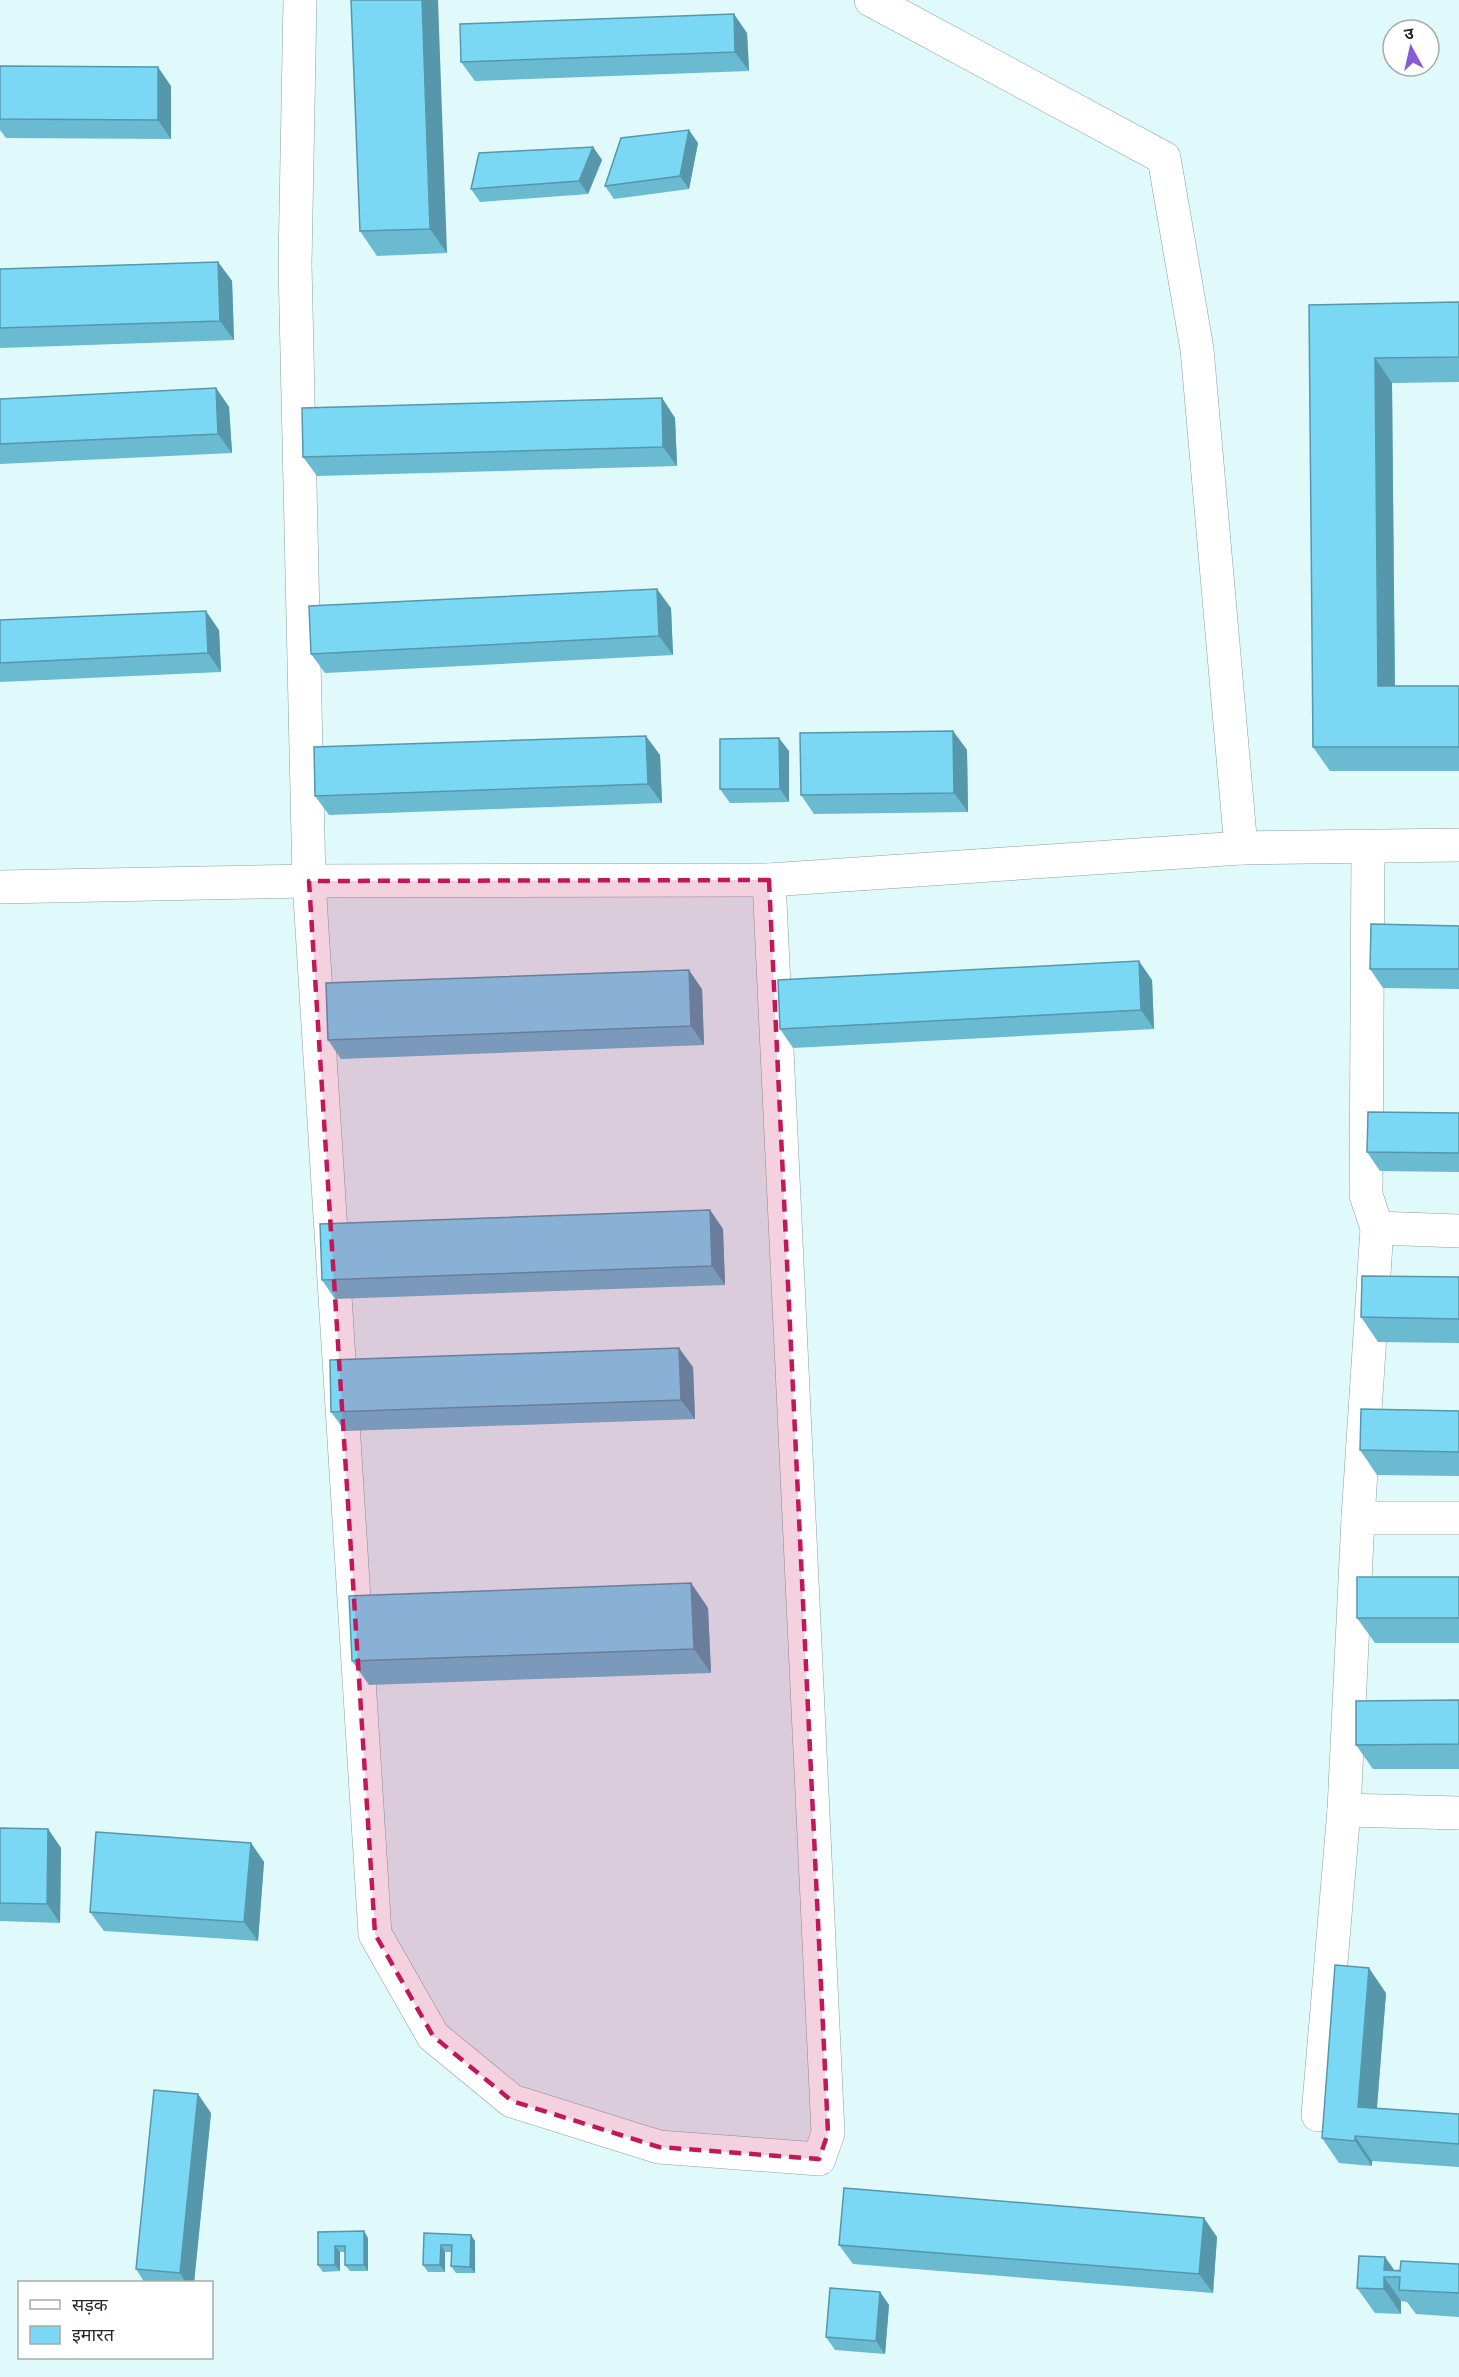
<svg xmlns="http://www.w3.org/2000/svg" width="1459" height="2377" font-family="'Times New Roman','Noto Sans Devanagari',serif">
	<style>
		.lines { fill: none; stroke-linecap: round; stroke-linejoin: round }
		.minor-casing { stroke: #8aa1a2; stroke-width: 34 }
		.minor { stroke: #fff; stroke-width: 33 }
		.wall { fill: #6abad2 }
		.shaded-wall { fill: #5697ab }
		.building { fill: #7bd8f4; stroke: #5697ab; stroke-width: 1.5 }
		.marked { fill: #c2185b; fill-opacity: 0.2; stroke: #c2185b; stroke-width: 4.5; stroke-dasharray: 12 8; stroke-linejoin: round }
	</style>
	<rect width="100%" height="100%" fill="#e0f9fa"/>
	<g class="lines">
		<defs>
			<g id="minor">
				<path d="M 300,0 L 295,264 L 309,881 L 375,1934 L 433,2036 L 512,2101 L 659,2147 L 819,2159 L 828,2133 L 769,880"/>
				<path d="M 871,0 L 1164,158 L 1197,349 L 1241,848"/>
				<path d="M 0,887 L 309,881 L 769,880 L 1241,848 L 1459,845"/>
				<path d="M 1377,1228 L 1459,1231"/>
				<path d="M 1358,1518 L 1459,1518"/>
				<path d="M 1344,1810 L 1459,1813"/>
				<path d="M 1318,2115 L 1344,1810 L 1358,1518 L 1377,1228 L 1366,1195 L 1368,847"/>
			</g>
		</defs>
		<use href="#minor" class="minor-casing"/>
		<use href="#minor" class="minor"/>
	</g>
	<g class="wall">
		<path d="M 351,0 L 447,253 L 377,256 L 360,231 Z"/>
		<path d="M 747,33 L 749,71 L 475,81 L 461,62 Z"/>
		<path d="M 0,66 L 171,86 L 171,139 L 6,138 L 0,130 Z"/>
		<path d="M 698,143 L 689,189 L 614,199 L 605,186 Z"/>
		<path d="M 593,147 L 602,160 L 588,194 L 480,202 L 471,189 Z"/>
		<path d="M 218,262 L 232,281 L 234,340 L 0,348 L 0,269 Z"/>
		<path d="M 1459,302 L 1459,382 L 1392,383 L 1395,686 L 1459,686 L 1459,771 L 1330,771 L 1313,747 L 1309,305 Z"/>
		<path d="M 216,388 L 229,407 L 232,453 L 0,464 L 0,399 Z"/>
		<path d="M 662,398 L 675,418 L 677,466 L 317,476 L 303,457 Z"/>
		<path d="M 671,608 L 673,655 L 325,673 L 311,654 Z"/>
		<path d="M 0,620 L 219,630 L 221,672 L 0,682 Z"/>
		<path d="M 953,731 L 967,750 L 968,812 L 814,814 L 801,795 Z"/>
		<path d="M 789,751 L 789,802 L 730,803 L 720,789 Z"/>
		<path d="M 660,755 L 662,803 L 329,815 L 315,796 Z"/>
		<path d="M 1459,926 L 1459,989 L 1383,988 L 1370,969 Z"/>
		<path d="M 1152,980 L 1154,1029 L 793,1048 L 780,1029 Z"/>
		<path d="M 702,989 L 704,1045 L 341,1059 L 328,1040 Z"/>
		<path d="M 1459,1113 L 1459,1172 L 1380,1171 L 1367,1152 Z"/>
		<path d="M 710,1210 L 723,1229 L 725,1285 L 335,1299 L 322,1280 Z"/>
		<path d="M 1459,1277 L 1459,1343 L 1378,1342 L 1361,1317 Z"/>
		<path d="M 693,1367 L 695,1419 L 345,1431 L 331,1412 Z"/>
		<path d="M 1459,1411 L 1459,1476 L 1377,1475 L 1360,1450 Z"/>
		<path d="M 1459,1577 L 1459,1643 L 1375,1643 L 1357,1618 Z"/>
		<path d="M 691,1583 L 708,1608 L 711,1673 L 369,1685 L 352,1661 Z"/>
		<path d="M 1459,1700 L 1459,1769 L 1373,1769 L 1356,1745 Z"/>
		<path d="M 0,1828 L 48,1829 L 61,1848 L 60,1923 L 0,1921 Z"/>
		<path d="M 251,1843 L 264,1862 L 258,1941 L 104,1931 L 90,1912 Z"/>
		<path d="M 1386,1993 L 1377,2108 L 1459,2114 L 1459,2167 L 1372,2161 L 1372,2166 L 1339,2163 L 1322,2138 Z"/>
		<path d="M 211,2113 L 194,2283 L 145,2283 L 136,2269 Z"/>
		<path d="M 318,2232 L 368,2238 L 368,2271 L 350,2271 L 345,2265 L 345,2252 L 340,2252 L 340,2271 L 323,2272 L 318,2265 Z"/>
		<path d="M 424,2233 L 475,2241 L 475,2273 L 456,2273 L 451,2266 L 452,2252 L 445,2252 L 445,2272 L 428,2272 L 423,2265 Z"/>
		<path d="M 1217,2237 L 1213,2293 L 853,2264 L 839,2245 Z"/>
		<path d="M 1385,2257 L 1394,2270 L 1459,2264 L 1459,2317 L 1416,2314 L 1407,2302 L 1401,2301 L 1401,2314 L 1375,2313 L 1357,2288 Z"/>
		<path d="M 880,2292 L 889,2305 L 885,2354 L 835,2350 L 826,2337 Z"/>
	</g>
	<g class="shaded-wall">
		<path d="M 422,0 L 438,0 L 447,253 L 430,229 Z"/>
		<path d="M 734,14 L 747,33 L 749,71 L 735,52 Z"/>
		<path d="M 158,67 L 171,86 L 171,139 L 158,120 Z"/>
		<path d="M 689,130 L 698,143 L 689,189 L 680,176 Z"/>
		<path d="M 593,147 L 602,160 L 588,194 L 579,181 Z"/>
		<path d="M 218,262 L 232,281 L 234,340 L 220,321 Z"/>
		<path d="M 1375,358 L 1392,383 L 1395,710 L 1378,686 Z"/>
		<path d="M 216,388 L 229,407 L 232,453 L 218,434 Z"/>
		<path d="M 662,398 L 675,418 L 677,466 L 663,447 Z"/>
		<path d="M 657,589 L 671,608 L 673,655 L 659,636 Z"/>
		<path d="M 206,611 L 219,630 L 221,672 L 208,653 Z"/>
		<path d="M 953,731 L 967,750 L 968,812 L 954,793 Z"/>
		<path d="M 646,736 L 660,755 L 662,803 L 648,784 Z"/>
		<path d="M 779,738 L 789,751 L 789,802 L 780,789 Z"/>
		<path d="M 1139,961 L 1152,980 L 1154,1029 L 1141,1010 Z"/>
		<path d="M 689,970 L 702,989 L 704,1045 L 691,1026 Z"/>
		<path d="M 710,1210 L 723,1229 L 725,1285 L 712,1266 Z"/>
		<path d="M 679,1348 L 693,1367 L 695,1419 L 681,1400 Z"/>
		<path d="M 691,1583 L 708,1608 L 711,1673 L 694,1649 Z"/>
		<path d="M 48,1829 L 61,1848 L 60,1923 L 47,1904 Z"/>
		<path d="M 251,1843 L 264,1862 L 258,1941 L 244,1922 Z"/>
		<path d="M 1369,1968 L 1386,1993 L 1375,2131 L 1358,2107 Z"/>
		<path d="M 198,2094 L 211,2113 L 194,2283 L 186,2283 L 180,2273 Z"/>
		<path d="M 1355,2136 L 1372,2161 L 1372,2166 L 1355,2141 Z"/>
		<path d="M 1204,2218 L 1217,2237 L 1213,2293 L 1199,2274 Z"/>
		<path d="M 364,2231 L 368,2238 L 368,2271 L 364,2265 Z"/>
		<path d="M 471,2235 L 475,2241 L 475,2273 L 470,2267 Z"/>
		<path d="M 441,2245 L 445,2252 L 445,2272 L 440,2265 Z"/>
		<path d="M 335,2246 L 340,2252 L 340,2271 L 335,2265 Z"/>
		<path d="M 1385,2257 L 1399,2277 L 1384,2270 Z"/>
		<path d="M 1384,2277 L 1401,2301 L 1401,2314 L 1384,2289 Z"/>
		<path d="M 880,2292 L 889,2305 L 885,2354 L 876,2341 Z"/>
	</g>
	<g class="building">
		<path d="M 351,0 L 422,0 L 430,229 L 360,231 Z"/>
		<path d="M 734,14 L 735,52 L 461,62 L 460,24 Z"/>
		<path d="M 0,66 L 158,67 L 158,120 L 0,119 Z"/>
		<path d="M 689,130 L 680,176 L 605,186 L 621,138 Z"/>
		<path d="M 593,147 L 579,181 L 471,189 L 479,153 Z"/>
		<path d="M 218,262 L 220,321 L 0,328 L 0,269 Z"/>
		<path d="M 1459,302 L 1459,357 L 1375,358 L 1378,686 L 1459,686 L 1459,747 L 1313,747 L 1309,305 Z"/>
		<path d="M 216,388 L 218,434 L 0,444 L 0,399 Z"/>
		<path d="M 662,398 L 663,447 L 303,457 L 302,408 Z"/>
		<path d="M 657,589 L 659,636 L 311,654 L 309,606 Z"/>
		<path d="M 206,611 L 208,653 L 0,663 L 0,620 Z"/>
		<path d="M 953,731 L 954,793 L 801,795 L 800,733 Z"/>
		<path d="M 646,736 L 648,784 L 315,796 L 314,747 Z"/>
		<path d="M 779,738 L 780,789 L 720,789 L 720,739 Z"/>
		<path d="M 1371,924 L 1459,926 L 1459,969 L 1370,969 Z"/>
		<path d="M 1139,961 L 1141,1010 L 780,1029 L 778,980 Z"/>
		<path d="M 689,970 L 691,1026 L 328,1040 L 326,983 Z"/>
		<path d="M 1368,1112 L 1459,1113 L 1459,1153 L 1367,1152 Z"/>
		<path d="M 710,1210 L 712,1266 L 322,1280 L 320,1224 Z"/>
		<path d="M 1362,1276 L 1459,1277 L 1459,1319 L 1361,1317 Z"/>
		<path d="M 679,1348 L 681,1400 L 331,1412 L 330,1360 Z"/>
		<path d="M 1361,1409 L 1459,1411 L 1459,1452 L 1360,1450 Z"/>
		<rect x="1357" y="1577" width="102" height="41"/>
		<path d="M 691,1583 L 694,1649 L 352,1661 L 349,1596 Z"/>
		<path d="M 1459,1700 L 1459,1744 L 1356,1745 L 1356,1701 Z"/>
		<path d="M 0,1828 L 48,1829 L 47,1904 L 0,1903 Z"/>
		<path d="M 96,1832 L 251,1843 L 244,1922 L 90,1912 Z"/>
		<path d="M 1335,1965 L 1369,1968 L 1358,2107 L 1459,2114 L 1459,2144 L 1355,2136 L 1355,2141 L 1322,2138 Z"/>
		<path d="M 154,2090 L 198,2094 L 180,2273 L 136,2269 Z"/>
		<path d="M 844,2188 L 1204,2218 L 1199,2274 L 839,2245 Z"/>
		<path d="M 364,2231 L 364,2265 L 345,2265 L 345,2246 L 335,2246 L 335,2265 L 318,2265 L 318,2232 Z"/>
		<path d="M 424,2233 L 471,2235 L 470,2267 L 451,2266 L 452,2245 L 441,2245 L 440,2265 L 423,2265 Z"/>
		<path d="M 1359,2256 L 1385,2257 L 1384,2270 L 1400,2271 L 1401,2261 L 1459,2264 L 1459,2293 L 1399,2290 L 1400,2277 L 1384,2277 L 1384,2289 L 1357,2288 Z"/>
		<path d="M 830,2288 L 880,2292 L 876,2341 L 826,2337 Z"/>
	</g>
	<path class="marked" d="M 769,880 L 828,2133 L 819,2159 L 659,2147 L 512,2101 L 433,2036 L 375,1934 L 309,881 Z"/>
	<rect x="18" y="2281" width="195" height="78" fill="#ffffff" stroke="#a6aaaa" stroke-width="1.5"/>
	<rect x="30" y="2300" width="30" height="9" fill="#ffffff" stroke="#a6aaaa" stroke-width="1.5"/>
	<text x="72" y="2311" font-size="18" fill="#212b2b">सड़क</text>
	<rect x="30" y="2326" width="30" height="18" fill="#7bd8f4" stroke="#a6aaaa" stroke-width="1.5"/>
	<text x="72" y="2341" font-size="18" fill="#212b2b">इमारत</text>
	<g transform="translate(1411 48) rotate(352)"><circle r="28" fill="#ffffff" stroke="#a6aaaa" stroke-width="1.5"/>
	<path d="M0-4.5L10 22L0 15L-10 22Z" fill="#885cd6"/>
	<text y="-9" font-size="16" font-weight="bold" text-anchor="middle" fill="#212b2b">उ</text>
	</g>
</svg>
